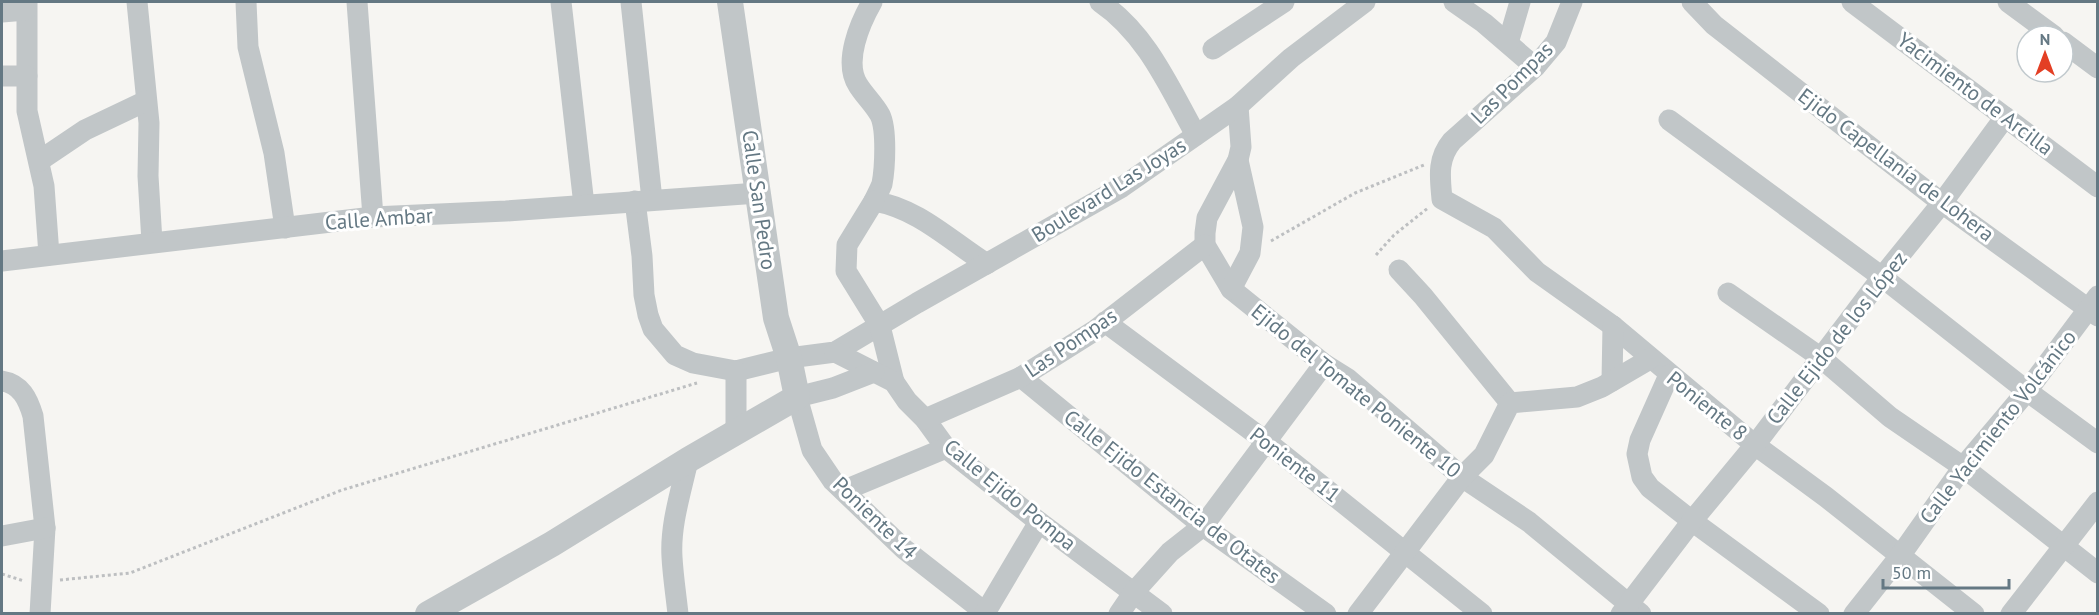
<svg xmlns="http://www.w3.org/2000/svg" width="2099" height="615" font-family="'PT Sans',sans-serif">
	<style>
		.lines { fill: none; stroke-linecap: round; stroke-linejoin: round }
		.path { stroke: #bdbfc1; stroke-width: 3; stroke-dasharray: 3 3; stroke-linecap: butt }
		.minor { stroke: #c1c6c8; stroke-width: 21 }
		.tertiary { stroke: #c1c6c8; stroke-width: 26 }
		.labels { text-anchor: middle; stroke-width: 6; stroke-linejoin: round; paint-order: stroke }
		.street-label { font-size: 21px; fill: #647883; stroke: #fff }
	</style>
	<rect width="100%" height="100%" fill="#f6f5f2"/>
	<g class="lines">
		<g class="path">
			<path d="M 1271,241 L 1355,193 L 1424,165"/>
			<path d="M 1376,255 L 1394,235 L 1428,208"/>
			<path d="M 2,574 L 24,581"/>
			<path d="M 60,580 L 130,573 L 342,490 L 697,383"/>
		</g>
		<g class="minor">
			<path d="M 27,2 L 27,111 L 44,186 L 49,255"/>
			<path d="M 137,2 L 149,123 L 148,176 L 152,242"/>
			<path d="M 246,2 L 248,47 L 274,153 L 285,228"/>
			<path d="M 357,2 L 373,217"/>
			<path d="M 561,2 L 584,205"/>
			<path d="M 631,2 L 652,200"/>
			<path d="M 872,2 C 860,23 843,62 858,85 C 864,95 874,104 880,115 C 887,129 885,168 882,184 C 880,189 877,195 874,201 C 919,209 949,240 987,264"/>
			<path d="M 1100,2 C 1147,34 1169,87 1196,135"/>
			<path d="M 1454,2 L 1484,23 L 1535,67"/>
			<path d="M 1572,2 L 1556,42 L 1535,67 L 1452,141 C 1437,159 1440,177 1442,199 L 1494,228 L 1537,272 L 1613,326 L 1755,445 L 1826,497 L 1974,614"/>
			<path d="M 1692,2 L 1714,25 L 1942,203 L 2098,316"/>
			<path d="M 1852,2 L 2098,187"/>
			<path d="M 2008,2 L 2054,36"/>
			<path d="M 2,12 L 26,10"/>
			<path d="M 2063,42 L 2098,68"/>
			<path d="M 1508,43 L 1520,2"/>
			<path d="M 1213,49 L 1284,2"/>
			<path d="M 2,76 L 27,76"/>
			<path d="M 1238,106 L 1241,147 L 1238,160 L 1207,218 L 1205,233 L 1205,245 L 1231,289 L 1324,364 L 1348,379 L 1462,477 L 1529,522 L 1641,614"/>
			<path d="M 1669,120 L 1882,277 L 2027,391 L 2098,443"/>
			<path d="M 39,161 L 85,130 L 146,101"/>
			<path d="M 635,201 L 642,256 L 644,295 L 648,315 L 653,329 L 675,355 L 693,363 L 736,371 L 789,358 L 835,352 L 917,303 L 1122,187 L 1238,106 L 1291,58 L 1365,2"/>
			<path d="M 874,201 L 847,245 L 846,271 L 880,326 L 894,382"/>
			<path d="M 2,261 L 373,217 L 506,211 L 758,193"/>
			<path d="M 1399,270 L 1423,296 L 1510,403"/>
			<path d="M 1231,289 L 1250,253 L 1253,227 L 1238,160"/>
			<path d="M 1728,293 L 1820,357 L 1890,417 L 1963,467 L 2098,573"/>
			<path d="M 1105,322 L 1267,442 L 1482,614"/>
			<path d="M 835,352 L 894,382 L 907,401 L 925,419 L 946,448 L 1039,522 L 1162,614"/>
			<path d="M 736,371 L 736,433"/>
			<path d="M 874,372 L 833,388 L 797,397 L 812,450 L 833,481 L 904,549 L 987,614"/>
			<path d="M 1669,375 L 1640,440 L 1637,454 L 1642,477 L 1650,488 L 1692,521 L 1819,614"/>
			<path d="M 1021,377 L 1203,526 L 1326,614"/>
			<path d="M 2,381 C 21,384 28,399 33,416 L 45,528 L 40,614"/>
			<path d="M 1612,381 L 1613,326"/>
			<path d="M 925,419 L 1021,377 L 1094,331 L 1205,245"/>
			<path d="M 845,490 L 946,448"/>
			<path d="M 2,536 L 45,528"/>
			<path d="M 985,613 L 1039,522"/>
			<path d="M 678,614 C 676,595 673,576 672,557 C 670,525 681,492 688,460"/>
			<path d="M 1119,614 L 1134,592 L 1170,552 L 1203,526 L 1324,364"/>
			<path d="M 1358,614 L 1462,477 L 1484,455 L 1510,403 L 1577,397 L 1602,387 L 1650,359"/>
			<path d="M 1621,614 L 1692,521 L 1755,445 L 1882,277 L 1942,203 L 2005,117"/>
			<path d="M 1854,614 L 1900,556 L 1963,467 L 2027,391 L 2098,296"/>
			<path d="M 2011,614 L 2098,502"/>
		</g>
		<path class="tertiary" d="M 428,614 L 552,544 L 688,460 L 797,397 L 789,358 L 776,318 L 730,2"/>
	</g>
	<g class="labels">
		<g class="street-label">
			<text transform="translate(1512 83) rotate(-45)" y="7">Las Pompas</text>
			<text transform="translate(1975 94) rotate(37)" y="7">Yacimiento de Arcilla</text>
			<text transform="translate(1896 165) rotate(37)" y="7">Ejido Capellanía de Lohera</text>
			<text transform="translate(1109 190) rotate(-32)" y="7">Boulevard Las Joyas</text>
			<text transform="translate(759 200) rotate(82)" y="7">Calle San Pedro</text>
			<text transform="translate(379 219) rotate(-4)" y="7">Calle Ambar</text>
			<text transform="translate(1837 338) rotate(-52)" y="7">Calle Ejido de los López</text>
			<text transform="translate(1071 343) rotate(-34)" y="7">Las Pompas</text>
			<text transform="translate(1356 391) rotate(39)" y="7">Ejido del Tomate Poniente 10</text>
			<text transform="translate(1707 406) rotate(39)" y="7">Poniente 8</text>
			<text transform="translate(1998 427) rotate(-52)" y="7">Calle Yacimiento Volcánico</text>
			<text transform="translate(1295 465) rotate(38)" y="7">Poniente 11</text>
			<text transform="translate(1010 495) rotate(39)" y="7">Calle Ejido Pompa</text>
			<text transform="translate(1172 497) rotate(38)" y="7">Calle Ejido Estancia de Otates</text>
			<text transform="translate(875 518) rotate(44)" y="7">Poniente 14</text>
		</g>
	</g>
	<rect width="2099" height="615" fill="none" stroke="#647883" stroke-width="6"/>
	<g transform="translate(2045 54)"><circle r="28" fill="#ffffff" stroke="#c1c9cd" stroke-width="1.5"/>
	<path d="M0-4.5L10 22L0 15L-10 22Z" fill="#e33f24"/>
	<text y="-9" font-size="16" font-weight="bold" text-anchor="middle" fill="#647883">N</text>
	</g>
	<path d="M1883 579v9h126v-9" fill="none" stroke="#647883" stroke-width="3"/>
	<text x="1892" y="579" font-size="18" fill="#647883" stroke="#ffffff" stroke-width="4.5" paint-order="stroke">50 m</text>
</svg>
